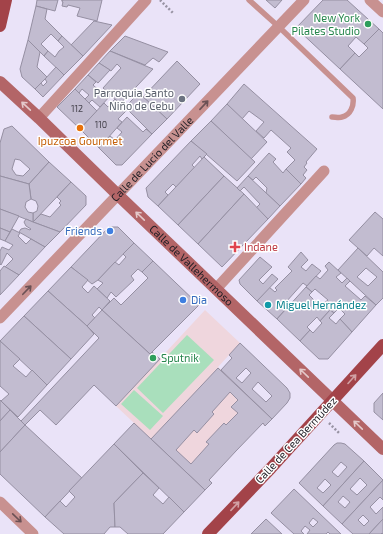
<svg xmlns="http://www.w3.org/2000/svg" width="383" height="534" font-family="'Exo 2',sans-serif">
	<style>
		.education { fill: #efd6dd }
		.green { fill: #a9dfbc }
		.building { fill: #c2bcd0; stroke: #958fa2; fill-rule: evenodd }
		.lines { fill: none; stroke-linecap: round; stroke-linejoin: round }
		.path { stroke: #9893a3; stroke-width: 2.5; stroke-dasharray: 2 2; stroke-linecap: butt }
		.lane { stroke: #c89190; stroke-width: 5.5 }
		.street { stroke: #c89190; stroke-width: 11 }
		.secondary { stroke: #b36567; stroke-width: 12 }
		.primary { stroke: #a34349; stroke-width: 12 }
		.oneway { stroke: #6b5155 }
		.oneway2 { stroke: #e4c9ca }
		.oneway3 { stroke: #d1a1a4 }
		.leisure-dot { fill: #2e9e5b; stroke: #fff; stroke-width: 1.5 }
		.worship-dot { fill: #6b7280; stroke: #fff; stroke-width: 1.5 }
		.food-dot { fill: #e8710a; stroke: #fff; stroke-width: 1.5 }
		.shop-dot { fill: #3f7fe0; stroke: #fff; stroke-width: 1.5 }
		.health-dot { fill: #e0444e; stroke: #fff; stroke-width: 1.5 }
		.culture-dot { fill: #0f9aa8; stroke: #fff; stroke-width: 1.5 }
		.labels { text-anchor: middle; stroke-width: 3; stroke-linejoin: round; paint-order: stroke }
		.number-label { font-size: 9px; fill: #48454f }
		.leisure-label { font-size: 11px; fill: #27864d; stroke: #fff; text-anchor: end }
		.worship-label { font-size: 11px; fill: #5b616d; stroke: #fff; text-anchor: end }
		.food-label { font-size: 11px; fill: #c56008; stroke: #fff }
		.street-label { font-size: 11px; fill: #1f1d24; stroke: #fff }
		.shop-label { font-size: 11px; fill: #366cbe; stroke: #fff; text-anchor: end }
		.health-label { font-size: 11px; fill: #be3a42; stroke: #fff; text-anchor: start }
		.culture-label { font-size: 11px; fill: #0d838f; stroke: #fff; text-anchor: start }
	</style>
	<rect width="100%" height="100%" fill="#eae3f8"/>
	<path class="education" d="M 205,310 L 240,343 L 218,367 L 272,419 L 265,426 L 262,423 L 236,451 L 209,480 L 212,483 L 205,490 L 116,406 Z"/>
	<g class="green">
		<path d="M 187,335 L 214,360 L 163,413 L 137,388 Z"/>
		<path d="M 134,390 L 163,416 L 150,430 L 121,404 Z"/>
	</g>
	<g class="building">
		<path d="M 37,0 L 58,0 L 55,11 L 36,6 Z"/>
		<path d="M 61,0 L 102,0 L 97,21 L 77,16 L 80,8 L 68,5 L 67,7 L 62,6 L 63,2 L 62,2 L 63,0 Z"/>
		<path d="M 266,0 L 282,0 L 275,8 Z"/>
		<path d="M 323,0 L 347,0 L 379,29 L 364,44 L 356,37 L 348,46 L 355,53 L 340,69 L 296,28 Z"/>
		<path d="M 36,6 L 47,9 L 45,19 L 62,36 L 58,41 L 51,34 L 41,44 L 48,51 L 44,56 L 28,40 Z"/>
		<path d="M 94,21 L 112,25 L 83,56 L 71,45 Z"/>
		<path d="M 379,29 L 383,33 L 383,109 L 340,69 L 355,53 L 359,57 L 368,48 L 364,44 Z"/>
		<path d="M 62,36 L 83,56 L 64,75 L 44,56 L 48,51 L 55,57 L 59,51 L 64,47 L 58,41 Z"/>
		<path d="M 125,36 L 168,52 L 159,62 L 153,58 L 145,65 L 110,51 Z"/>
		<path d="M 28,40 L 40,52 L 37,67 L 47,77 L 35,89 L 22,77 L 20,69 Z"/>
		<path d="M 110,51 L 153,69 L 120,104 L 103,88 L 121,68 L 117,64 L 111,71 L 99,63 Z"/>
		<path d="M 177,61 L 200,84 L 167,119 L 143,97 Z"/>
		<path d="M 99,63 L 110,70 L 98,83 L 88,75 Z"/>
		<path d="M 56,67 L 64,75 L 43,97 L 35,89 L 41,83 L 43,86 L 47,82 L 45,79 Z"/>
		<path d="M 88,75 L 96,82 L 93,85 L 103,94 L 106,91 L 111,95 L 100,107 L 92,100 L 89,103 L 85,99 L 89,95 L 82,89 L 79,93 L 75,89 Z"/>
		<path d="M 244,84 L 317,149 L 306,162 L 307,163 L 304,167 L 307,170 L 303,175 L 306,178 L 301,184 L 286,169 L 295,160 L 287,152 L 291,148 L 271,130 L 264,138 L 256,131 L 264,122 L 249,111 L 242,119 L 227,104 Z"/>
		<path d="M 75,89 L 97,111 L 80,129 L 57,107 Z"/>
		<path d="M 139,93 L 167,119 L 152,134 L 125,107 Z"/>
		<path d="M 115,99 L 127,110 L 118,119 L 122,122 L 99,148 L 80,129 L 104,103 L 108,107 Z"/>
		<path d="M 227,104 L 267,142 L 251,159 L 211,121 Z"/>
		<path d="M 127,117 L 143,132 L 146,129 L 152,134 L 122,165 L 116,165 L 99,148 L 110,136 L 115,140 L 122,132 L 117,128 Z"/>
		<path d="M 211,121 L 255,162 L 237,181 L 191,141 Z"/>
		<path d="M 12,126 L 49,162 L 29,184 L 0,176 L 0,143 L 4,129 ZM 15,159 L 20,160 L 30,169 L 23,176 L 16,175 L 12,169 Z"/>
		<path d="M 191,141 L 207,154 L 202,159 L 200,156 L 192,165 L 195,168 L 176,187 L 173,184 L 165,192 L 168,195 L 158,206 L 148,197 L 146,188 Z"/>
		<path d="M 269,153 L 276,159 L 273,162 L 283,173 L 286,169 L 301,184 L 280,206 L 266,193 L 267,188 L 256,177 L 253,180 L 248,176 Z"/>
		<path d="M 204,157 L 224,176 L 178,225 L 158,206 Z"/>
		<path d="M 49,162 L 71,182 L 33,222 L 33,213 L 37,211 L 38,206 L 36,201 L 31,199 L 29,184 Z"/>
		<path d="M 0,176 L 29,184 L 31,199 L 26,202 L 25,207 L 28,212 L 33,213 L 33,222 L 0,209 Z"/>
		<path d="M 224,176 L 244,194 L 198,244 L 178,225 Z"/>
		<path d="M 248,176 L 280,206 L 268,219 L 256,208 L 260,204 L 244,187 L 240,191 L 237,188 Z"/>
		<path d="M 71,182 L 86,196 L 86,205 L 60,232 L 33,222 L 41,214 L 50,217 L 61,205 L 59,203 L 61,201 L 57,197 Z"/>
		<path d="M 244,194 L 268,219 L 222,267 L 198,244 Z"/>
		<path d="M 0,209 L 19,216 L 10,232 L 0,228 Z"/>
		<path d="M 375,212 L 383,219 L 383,256 L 374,248 L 367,256 L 349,240 Z"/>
		<path d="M 26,219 L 33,222 L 60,232 L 45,247 L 19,232 L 21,229 L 25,228 L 30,230 L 31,229 L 26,226 L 24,222 Z"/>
		<path d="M 109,227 L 118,227 L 134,243 L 98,280 L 92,284 L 71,267 Z"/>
		<path d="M 0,228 L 10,232 L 5,241 L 0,239 Z"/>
		<path d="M 12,229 L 20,233 L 18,236 L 26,244 L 31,239 L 45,247 L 19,275 L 5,267 L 13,259 L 7,253 L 1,265 L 0,264 L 0,251 L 2,247 L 9,250 L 13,245 L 5,241 Z"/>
		<path d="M 134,243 L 153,261 L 142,272 L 138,269 L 131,276 L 134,280 L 116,297 L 111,292 L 107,298 L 97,289 L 103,283 L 98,280 L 115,262 L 119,265 L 126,257 L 123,254 Z"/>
		<path d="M 358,248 L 383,272 L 383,298 L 376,305 L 338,270 ZM 366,268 L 377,277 L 368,286 L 357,277 Z"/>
		<path d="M 301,252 L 308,260 L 301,267 L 306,271 L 312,264 L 321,271 L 307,286 L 303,283 L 286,302 L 289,305 L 277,319 L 257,301 L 269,287 L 275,292 L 277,290 L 275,288 L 292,271 L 288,267 Z"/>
		<path d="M 260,257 L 272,267 L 259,280 L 263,284 L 272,274 L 278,279 L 257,301 L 240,284 L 239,280 Z"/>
		<path d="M 153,261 L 199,305 L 150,354 L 102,310 L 114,298 L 121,305 L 148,278 L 142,272 Z"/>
		<path d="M 329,262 L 341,273 L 336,277 L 342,283 L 347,278 L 350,281 L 345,286 L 361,300 L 365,296 L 376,305 L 352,332 L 340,319 L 345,314 L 339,308 L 334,313 L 324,303 L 328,300 L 315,289 L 312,292 L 306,287 L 316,276 L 320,279 L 328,270 L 325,266 Z"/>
		<path d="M 4,266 L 19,275 L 0,295 L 0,271 Z"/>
		<path d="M 71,267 L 88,280 L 82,287 L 88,293 L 94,286 L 110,301 L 102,310 L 99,307 L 92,315 L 95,318 L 87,326 L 48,291 Z"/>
		<path d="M 306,287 L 312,292 L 309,295 L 321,307 L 324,303 L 330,310 L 320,321 L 317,317 L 307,327 L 310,330 L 300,341 L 277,319 Z"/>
		<path d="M 48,291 L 87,326 L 94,334 L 71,359 L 24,316 Z"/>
		<path d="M 102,310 L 150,354 L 152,352 L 160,359 L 116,406 L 94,385 L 56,425 L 40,410 L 25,425 L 21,421 L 99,338 L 87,326 Z"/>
		<path d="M 330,310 L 334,313 L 329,318 L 336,324 L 340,319 L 352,332 L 328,359 L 319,359 L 300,341 L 310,330 L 313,333 L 322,323 L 320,321 Z"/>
		<path d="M 24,316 L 71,359 L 47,385 L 0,341 Z"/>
		<path d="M 0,341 L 20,359 L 13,366 L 26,377 L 32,370 L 47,385 L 18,417 L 1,401 L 9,394 L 0,386 Z"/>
		<path d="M 240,343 L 287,388 L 290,393 L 290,398 L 287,403 L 272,419 L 221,370 L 232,358 L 229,355 ZM 246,368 L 251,373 L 242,383 L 236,378 ZM 258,382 L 272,396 L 266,402 L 252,389 Z"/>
		<path d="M 218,368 L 272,419 L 265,426 L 263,423 L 236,451 L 209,480 L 212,483 L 205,490 L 151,439 ZM 230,392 L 238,400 L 231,407 L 238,413 L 226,425 L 224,423 L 206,442 L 209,444 L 191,464 L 176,450 L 194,430 L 197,433 L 214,414 L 212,412 Z"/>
		<path d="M 383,393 L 383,420 L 374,412 L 374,403 Z"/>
		<path d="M 0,400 L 10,410 L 0,421 Z"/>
		<path d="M 10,410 L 25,425 L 0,452 L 0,421 Z"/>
		<path d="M 134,423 L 205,490 L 184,512 L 114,444 Z"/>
		<path d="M 25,425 L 82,478 L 45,517 L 0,474 L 0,452 Z"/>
		<path d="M 337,443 L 341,443 L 345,444 L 364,461 L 323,506 L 299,483 L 334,445 ZM 341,462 L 347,467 L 338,477 L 332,472 ZM 325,479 L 331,485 L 323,493 L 317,488 Z"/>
		<path d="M 114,444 L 143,473 L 114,503 L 115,527 L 110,527 L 104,534 L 64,534 L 45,517 L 60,501 L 66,507 L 75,497 L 69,491 Z"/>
		<path d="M 364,461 L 383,480 L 342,524 L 323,506 ZM 360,478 L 367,485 L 357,495 L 350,489 ZM 343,496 L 350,502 L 345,508 L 338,502 Z"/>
		<path d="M 143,473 L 159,488 L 153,495 L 163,504 L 169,497 L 184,512 L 163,534 L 128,534 L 120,527 L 115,527 L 114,503 Z"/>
		<path d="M 383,480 L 383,500 L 380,497 L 370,507 L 376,514 L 383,507 L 383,519 L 369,534 L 353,534 L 342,524 ZM 363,515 L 369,521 L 364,526 L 358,520 Z"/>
		<path d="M 294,489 L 341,534 L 330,534 L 328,532 L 326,534 L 307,534 L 310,530 L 305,526 L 301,531 L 304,534 L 294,534 L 271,513 ZM 313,518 L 318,522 L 313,527 L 309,523 Z"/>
		<path d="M 266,519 L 282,534 L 251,534 Z"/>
		<path d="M 383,519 L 383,534 L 382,533 L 381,534 L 369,534 Z"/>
	</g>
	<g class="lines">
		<g class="path">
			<path d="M 160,0 L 173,13"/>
			<path d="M 329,423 L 340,434"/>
		</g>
		<path class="lane" d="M 249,0 L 279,27 L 353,98 C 354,105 351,115 342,117 C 340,118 335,117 332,117"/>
		<g class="street">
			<path d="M 370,0 L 383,12"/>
			<path d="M 39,118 L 146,0"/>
			<path d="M 216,289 L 324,171"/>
			<path id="s1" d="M 0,318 L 304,0"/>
			<path d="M 0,502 L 33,534"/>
		</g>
		<path class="secondary" id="s2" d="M 0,82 L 39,118 L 118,195 L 383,449"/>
		<g class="primary">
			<path d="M 0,26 L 6,0"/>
			<path d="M 208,534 L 271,468 L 383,345"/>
		</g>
	</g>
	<defs><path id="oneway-shaft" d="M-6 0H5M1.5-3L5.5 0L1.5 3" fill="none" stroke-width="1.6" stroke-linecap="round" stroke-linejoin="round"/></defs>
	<g class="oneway">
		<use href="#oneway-shaft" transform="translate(204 105) rotate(-47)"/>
		<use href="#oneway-shaft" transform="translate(27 290) rotate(-46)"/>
		<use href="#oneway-shaft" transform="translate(17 518) rotate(44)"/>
	</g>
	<g class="oneway2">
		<use href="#oneway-shaft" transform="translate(26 106) rotate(-137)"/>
		<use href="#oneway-shaft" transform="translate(140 216) rotate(-136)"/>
		<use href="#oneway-shaft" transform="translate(304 373) rotate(-136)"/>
		<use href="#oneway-shaft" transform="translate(358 425) rotate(-136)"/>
	</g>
	<g class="oneway3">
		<use href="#oneway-shaft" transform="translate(352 379) rotate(-48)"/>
		<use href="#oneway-shaft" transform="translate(235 506) rotate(-47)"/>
	</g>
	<g class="leisure-dot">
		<circle cx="368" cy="24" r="4"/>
		<circle cx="153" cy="358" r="4"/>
	</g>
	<circle class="worship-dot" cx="182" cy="99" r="4"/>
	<circle class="food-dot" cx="80" cy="128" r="4"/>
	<g class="shop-dot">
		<circle cx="110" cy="231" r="4"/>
		<circle cx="183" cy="300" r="4"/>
	</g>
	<path class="health-dot" d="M233 241h4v4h4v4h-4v4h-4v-4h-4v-4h4z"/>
	<circle class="culture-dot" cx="268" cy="305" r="4"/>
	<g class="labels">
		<g class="number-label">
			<text x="77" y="112">112</text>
			<text x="101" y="128">110</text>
		</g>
		<g class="leisure-label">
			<text x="360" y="22">New York<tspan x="360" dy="13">Pilates Studio</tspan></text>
			<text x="161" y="362" text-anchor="start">Sputnik</text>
		</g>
		<g class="worship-label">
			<text x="174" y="97">Parroquia Santo<tspan x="174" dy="13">Niño de Cebu</tspan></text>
		</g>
		<g class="food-label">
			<text x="80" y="145">Ipuzcoa Gourmet</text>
		</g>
		<g class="street-label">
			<text dy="4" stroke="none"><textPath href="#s1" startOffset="220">Calle de Lucio del Valle</textPath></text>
			<text dy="4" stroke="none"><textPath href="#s2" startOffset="265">Calle de Vallehermoso</textPath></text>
			<text transform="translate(296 440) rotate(-47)" y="4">Calle de Cea Bermúdez</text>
		</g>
		<g class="shop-label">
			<text x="102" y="235">Friends</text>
			<text x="191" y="304" text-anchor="start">Dia</text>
		</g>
		<g class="health-label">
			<text x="244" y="251">Indane</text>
		</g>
		<g class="culture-label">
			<text x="276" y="309">Miguel Hernández</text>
		</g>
	</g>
</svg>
